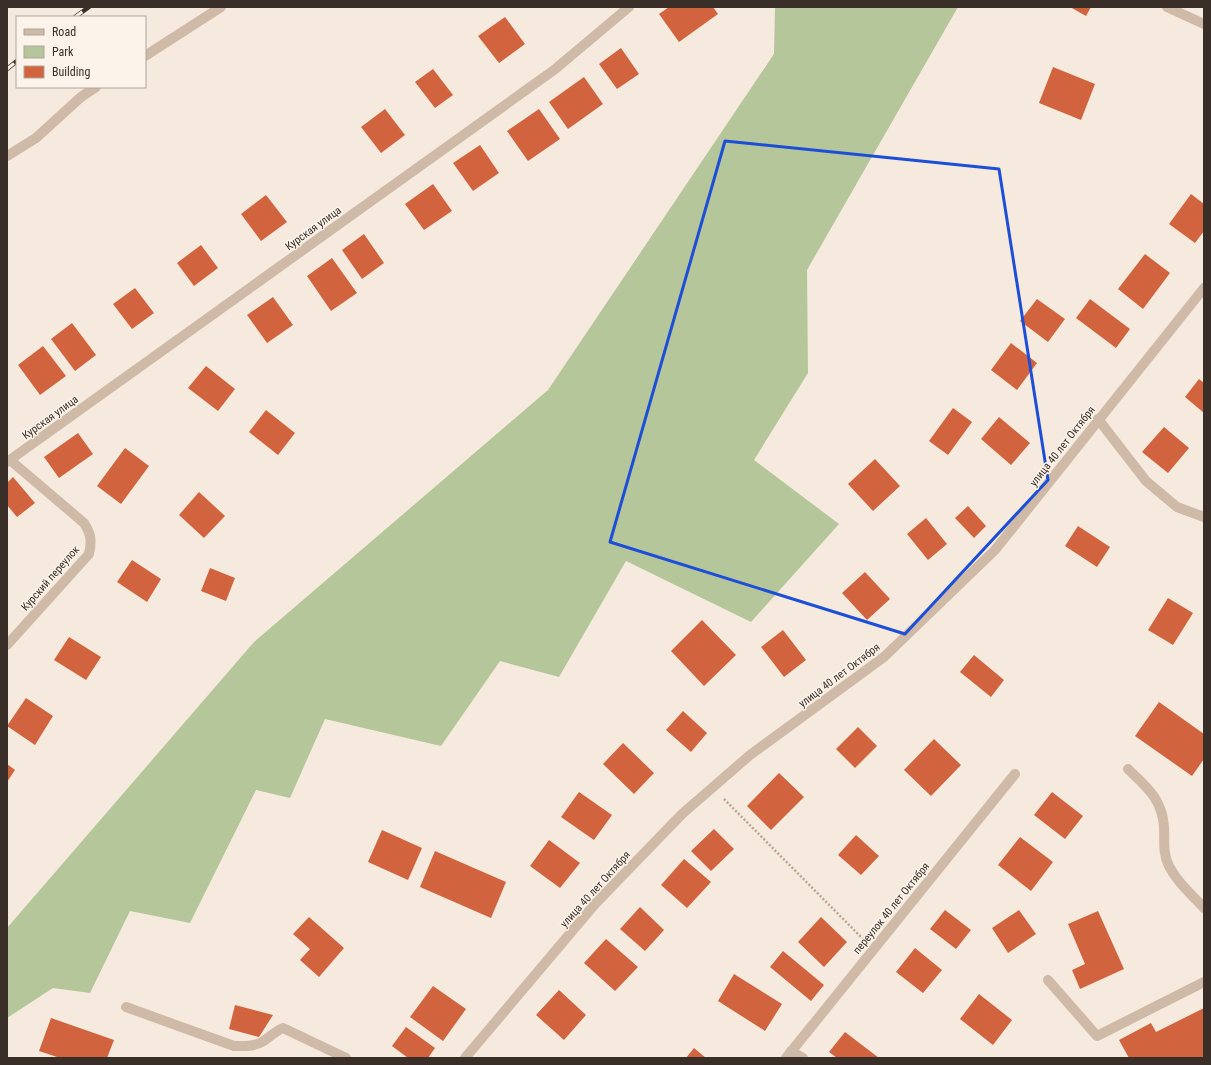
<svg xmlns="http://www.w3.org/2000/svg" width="1211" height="1065" font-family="'Roboto Condensed',sans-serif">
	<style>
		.green { fill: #b6c69b }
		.building { fill: #d1643e }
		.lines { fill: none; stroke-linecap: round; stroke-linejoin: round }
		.path { stroke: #baa491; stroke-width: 2.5; stroke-dasharray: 2 2; stroke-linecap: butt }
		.service { stroke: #cebaa7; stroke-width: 10 }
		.minor { stroke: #cebaa7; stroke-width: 10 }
		.rail-casing { stroke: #3a2e28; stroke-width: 4.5 }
		.rail { stroke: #fcf4ea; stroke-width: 3; stroke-dasharray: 9; stroke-linecap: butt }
		.marked { fill: none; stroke: #1d4ed8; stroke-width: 3; stroke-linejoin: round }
		.labels { text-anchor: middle; stroke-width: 3; stroke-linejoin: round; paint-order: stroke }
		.street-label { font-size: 11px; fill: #3a2e28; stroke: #fcf4ea }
	</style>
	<rect width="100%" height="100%" fill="#f5eadd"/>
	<path class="green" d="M 775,7 L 958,7 L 807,270 L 808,373 L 754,460 L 839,524 L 751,622 L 626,561 L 559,677 L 500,661 L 441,746 L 325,719 L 290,798 L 256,790 L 190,923 L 130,911 L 90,993 L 53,988 L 7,1018 L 7,928 L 254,642 L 548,390 L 774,54 Z"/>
	<g class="building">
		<path d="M 669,7 L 713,7 L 718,14 L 679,42 L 659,14 Z"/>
		<path d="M 1070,7 L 1091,7 L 1086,16 Z"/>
		<path d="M 505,17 L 525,44 L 499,63 L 478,36 Z"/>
		<path d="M 621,48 L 639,74 L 617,89 L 599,64 Z"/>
		<path d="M 1053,67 L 1095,84 L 1081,120 L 1039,103 Z"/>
		<path d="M 433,69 L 453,95 L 435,108 L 415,82 Z"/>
		<path d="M 584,77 L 603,104 L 568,129 L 549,102 Z"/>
		<path d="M 385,109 L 405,135 L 381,153 L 361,127 Z"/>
		<path d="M 539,109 L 560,139 L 528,161 L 507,131 Z"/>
		<path d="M 480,145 L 499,173 L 473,191 L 453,163 Z"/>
		<path d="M 433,184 L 452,211 L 424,230 L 405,204 Z"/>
		<path d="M 1191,194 L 1204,204 L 1204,231 L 1195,243 L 1169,224 Z"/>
		<path d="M 266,195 L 287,222 L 261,241 L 241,214 Z"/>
		<path d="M 364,234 L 384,263 L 362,279 L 342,250 Z"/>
		<path d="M 201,245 L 218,268 L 194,286 L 177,263 Z"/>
		<path d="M 1145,254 L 1170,273 L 1143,309 L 1118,289 Z"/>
		<path d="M 332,258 L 357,293 L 331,311 L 307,276 Z"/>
		<path d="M 135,288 L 154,313 L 132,329 L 113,304 Z"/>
		<path d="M 273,297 L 293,325 L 267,343 L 247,315 Z"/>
		<path d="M 1037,299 L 1065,319 L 1048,342 L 1020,321 Z"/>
		<path d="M 1090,299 L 1130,329 L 1116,348 L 1076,318 Z"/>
		<path d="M 72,323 L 96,355 L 75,371 L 51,339 Z"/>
		<path d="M 1011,343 L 1037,363 L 1017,390 L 991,370 Z"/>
		<path d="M 43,346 L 66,376 L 40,395 L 18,365 Z"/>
		<path d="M 206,366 L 235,389 L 218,411 L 188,388 Z"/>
		<path d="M 1199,379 L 1204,383 L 1204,413 L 1185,397 Z"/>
		<path d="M 953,408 L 972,422 L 948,455 L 929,441 Z"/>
		<path d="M 266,410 L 295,433 L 278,455 L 249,432 Z"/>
		<path d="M 999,417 L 1030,443 L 1011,465 L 981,439 Z"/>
		<path d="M 1164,427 L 1189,448 L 1168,473 L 1142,452 Z"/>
		<path d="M 78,433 L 93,454 L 59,478 L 44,457 Z"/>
		<path d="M 125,448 L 149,466 L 121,504 L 97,486 Z"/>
		<path d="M 875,459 L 900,486 L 873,511 L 848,484 Z"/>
		<path d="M 13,477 L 35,503 L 17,517 L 7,505 L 7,483 Z"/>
		<path d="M 199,492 L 225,516 L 204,538 L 179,515 Z"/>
		<path d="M 968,506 L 986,526 L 974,538 L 955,518 Z"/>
		<path d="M 926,518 L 947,544 L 928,560 L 907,534 Z"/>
		<path d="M 1078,526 L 1110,547 L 1097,567 L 1065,546 Z"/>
		<path d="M 132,560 L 161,579 L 147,602 L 117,582 Z"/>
		<path d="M 210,568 L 235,578 L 226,601 L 201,591 Z"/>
		<path d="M 865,572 L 890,599 L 867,620 L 842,593 Z"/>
		<path d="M 1168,598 L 1193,613 L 1173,645 L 1148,630 Z"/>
		<path d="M 702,620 L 736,655 L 704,686 L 671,651 Z"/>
		<path d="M 783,630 L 806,660 L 784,677 L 761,647 Z"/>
		<path d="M 69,637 L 101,657 L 86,680 L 54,660 Z"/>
		<path d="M 974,655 L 1004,680 L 991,697 L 960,672 Z"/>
		<path d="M 26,698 L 53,716 L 35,745 L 7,726 Z"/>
		<path d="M 1159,702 L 1204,734 L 1204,759 L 1192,776 L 1135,736 Z"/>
		<path d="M 683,711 L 707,733 L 691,752 L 666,730 Z"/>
		<path d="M 858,727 L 877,746 L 855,768 L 836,749 Z"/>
		<path d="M 934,739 L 961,765 L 931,796 L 904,770 Z"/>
		<path d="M 623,743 L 654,773 L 634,794 L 603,764 Z"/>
		<path d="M 7,764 L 15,770 L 7,782 Z"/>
		<path d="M 779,773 L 804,797 L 771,830 L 747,806 Z"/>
		<path d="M 579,792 L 612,815 L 594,840 L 561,817 Z"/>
		<path d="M 1052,792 L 1083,816 L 1065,839 L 1034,815 Z"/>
		<path d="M 714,829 L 734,849 L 711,871 L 691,851 Z"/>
		<path d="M 382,830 L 422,848 L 408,880 L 368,862 Z"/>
		<path d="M 856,835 L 879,856 L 861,875 L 838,855 Z"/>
		<path d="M 1020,837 L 1053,862 L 1031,891 L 998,865 Z"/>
		<path d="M 549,840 L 580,863 L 560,888 L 530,866 Z"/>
		<path d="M 435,851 L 506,882 L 491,918 L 420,887 Z"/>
		<path d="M 684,859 L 711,882 L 687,908 L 661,885 Z"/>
		<path d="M 640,907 L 664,930 L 645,951 L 620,929 Z"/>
		<path d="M 945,910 L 971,930 L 956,949 L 930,929 Z"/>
		<path d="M 1019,910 L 1036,934 L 1008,953 L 992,928 Z"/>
		<path d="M 1098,911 L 1124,969 L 1080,989 L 1072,970 L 1085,964 L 1068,924 Z"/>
		<path d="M 309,917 L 344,948 L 319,977 L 300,960 L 310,949 L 293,934 Z"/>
		<path d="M 821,917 L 847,942 L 824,967 L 798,942 Z"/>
		<path d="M 606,939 L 638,967 L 615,991 L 584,963 Z"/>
		<path d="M 915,948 L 942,970 L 923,993 L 896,972 Z"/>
		<path d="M 783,951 L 824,985 L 811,1001 L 770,967 Z"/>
		<path d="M 734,974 L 782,1004 L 765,1031 L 718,1001 Z"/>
		<path d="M 433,986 L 466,1009 L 443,1041 L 410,1017 Z"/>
		<path d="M 559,990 L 586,1015 L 564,1040 L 536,1015 Z"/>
		<path d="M 979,994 L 1012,1020 L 993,1045 L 960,1019 Z"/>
		<path d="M 235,1005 L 273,1015 L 259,1037 L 229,1029 Z"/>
		<path d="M 1204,1008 L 1204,1058 L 1129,1058 L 1119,1040 L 1151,1023 L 1156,1032 Z"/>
		<path d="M 51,1018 L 114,1040 L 107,1058 L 60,1058 L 39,1051 Z"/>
		<path d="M 406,1027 L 435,1048 L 428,1058 L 408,1058 L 392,1046 Z"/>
		<path d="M 845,1032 L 879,1058 L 837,1058 L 829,1052 Z"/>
		<path d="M 694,1048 L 706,1058 L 686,1058 Z"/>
	</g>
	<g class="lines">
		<path class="path" d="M 724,799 L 863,939"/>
		<g class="service">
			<path d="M 1167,7 L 1204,24"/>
			<path d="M 145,56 L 221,7"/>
			<path d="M 7,156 L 36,138 L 81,97 L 96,87"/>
			<path d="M 1098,419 L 1146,481 L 1177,507 L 1204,517"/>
			<path d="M 1128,769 C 1146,787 1162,798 1164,827 C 1165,840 1162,852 1169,866 C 1177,882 1191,894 1204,908"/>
			<path d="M 1048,980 L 1097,1036 L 1204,982"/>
			<path d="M 126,1007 L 234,1046 C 243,1046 253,1047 262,1042 C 270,1037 274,1032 283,1028 L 346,1058"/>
			<path d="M 791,1051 L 803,1058"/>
		</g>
		<g class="minor">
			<path d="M 7,462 L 554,70 L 629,7"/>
			<path d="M 7,645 L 89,554 C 92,541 91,534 84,523 L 10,460"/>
			<path d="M 465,1058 L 595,904 L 682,814 L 750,755 L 884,657 L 995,550 L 1204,288"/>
			<path d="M 786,1058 L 1015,774"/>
		</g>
		<defs>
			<g id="rail">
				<path d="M 75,17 L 89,7"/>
				<path d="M 7,69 L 17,61"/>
			</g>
		</defs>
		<use href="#rail" class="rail-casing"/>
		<use href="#rail" class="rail"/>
	</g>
	<path class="marked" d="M 725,141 L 999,169 L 1048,480 L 905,634 L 610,542 Z"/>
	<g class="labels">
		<g class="street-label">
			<text transform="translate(313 228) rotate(-36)" y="4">Курская улица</text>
			<text transform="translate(50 417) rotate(-36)" y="4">Курская улица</text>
			<text transform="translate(1062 446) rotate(-52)" y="4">улица 40 лет Октября</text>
			<text transform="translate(50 578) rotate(-49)" y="4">Курский переулок</text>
			<text transform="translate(839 675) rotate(-37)" y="4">улица 40 лет Октября</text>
			<text transform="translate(595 889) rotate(-48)" y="4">улица 40 лет Октября</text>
			<text transform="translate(891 908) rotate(-51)" y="4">переулок 40 лет Октября</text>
		</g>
	</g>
	<rect width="1211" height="1065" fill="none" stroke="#3a2e28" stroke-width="16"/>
	<rect x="16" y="16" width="130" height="72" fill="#fcf4ea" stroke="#aea59c"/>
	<rect x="24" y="29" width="20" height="6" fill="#cebaa7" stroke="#aea59c"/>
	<text x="52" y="36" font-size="12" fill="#3a2e28">Road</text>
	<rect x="24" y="46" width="20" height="12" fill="#b6c69b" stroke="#aea59c"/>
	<text x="52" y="56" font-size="12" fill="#3a2e28">Park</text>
	<rect x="24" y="66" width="20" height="12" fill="#d1643e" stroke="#aea59c"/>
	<text x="52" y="76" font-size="12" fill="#3a2e28">Building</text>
</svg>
